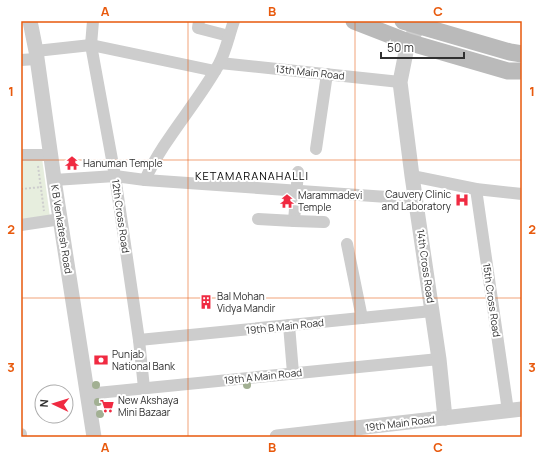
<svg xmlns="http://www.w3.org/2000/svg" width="543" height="458" font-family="Manrope,sans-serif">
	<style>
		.green { fill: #e7eede }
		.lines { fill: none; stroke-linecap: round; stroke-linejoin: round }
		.path { stroke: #cdcdcd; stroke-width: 2; stroke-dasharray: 2 2; stroke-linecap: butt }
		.minor { stroke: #cdcdcd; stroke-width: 12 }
		.tertiary { stroke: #cdcdcd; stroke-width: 15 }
		.secondary { stroke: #bababa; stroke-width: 17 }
		.tree { fill: #a2b093 }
		.grid { fill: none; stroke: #e8590c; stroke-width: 1; stroke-opacity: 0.55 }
		.labels { text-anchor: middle; stroke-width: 4; stroke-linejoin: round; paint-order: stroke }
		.street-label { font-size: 10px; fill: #303030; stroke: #fff }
		.poi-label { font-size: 10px; fill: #303030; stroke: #fff; text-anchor: start }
		.neighbourhood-label { font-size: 11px; letter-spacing: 1px; fill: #000; stroke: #fff }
		.neatline { fill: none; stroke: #e8590c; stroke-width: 1.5 }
		.grid-label { font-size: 13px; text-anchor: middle; font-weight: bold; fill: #e8590c }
	</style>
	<rect width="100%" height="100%" fill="#fff"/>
	<path class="green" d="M 21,158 L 42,158 L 50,217 L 21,220 Z"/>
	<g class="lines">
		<g class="path">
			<path d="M 38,166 L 44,211"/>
			<path d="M 21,189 L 42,187"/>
		</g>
		<g class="minor">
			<path d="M 93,21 L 91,45 L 115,176 L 139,340 L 144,388"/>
			<path d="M 199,21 L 198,28 L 229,36"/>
			<path d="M 36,51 L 91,45 L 215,71"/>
			<path d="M 21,60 L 36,59"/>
			<path d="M 220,63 L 400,82"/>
			<path d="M 316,149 L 327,74"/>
			<path d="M 21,155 L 50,155"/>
			<path d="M 412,176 L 476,189 L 522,194"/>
			<path d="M 54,180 L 115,176 L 145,180 L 416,199"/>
			<path d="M 145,180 C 164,138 197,104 219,64 C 226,51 229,35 234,21"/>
			<path d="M 476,189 L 508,411"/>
			<path d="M 258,219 L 294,221 L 298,172"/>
			<path d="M 294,221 L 324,222"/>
			<path d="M 21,225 L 61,219"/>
			<path d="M 347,244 L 362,318"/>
			<path d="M 289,325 L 293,373"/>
			<path d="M 139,340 L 432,311"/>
			<path d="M 87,394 L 439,359"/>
			<path d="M 21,434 L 21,437"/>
		</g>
		<g class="tertiary">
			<path d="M 30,21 L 36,51 L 55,186 L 94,437"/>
			<path d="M 420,25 L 408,42 L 400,82 L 412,176 L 439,359 L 445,418"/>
			<path d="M 277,437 L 522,409"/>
		</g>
		<g class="secondary">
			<path d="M 354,21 L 408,42 L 508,71 L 522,71"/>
			<path d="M 403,21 L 510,52 L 522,54"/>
		</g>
	</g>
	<g class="tree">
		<circle cx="96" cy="385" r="4"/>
		<circle cx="247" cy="385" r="4"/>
		<circle cx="98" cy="402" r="4"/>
		<circle cx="100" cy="414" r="4"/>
	</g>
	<path class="grid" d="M 188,21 L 188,437M 355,21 L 355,437M 21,160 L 522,160M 21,298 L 522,298"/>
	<defs>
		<symbol id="temple-bare" viewBox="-9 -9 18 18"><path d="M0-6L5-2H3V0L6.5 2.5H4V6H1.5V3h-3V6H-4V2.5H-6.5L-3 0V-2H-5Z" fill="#f02a41" stroke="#fff" stroke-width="2.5" paint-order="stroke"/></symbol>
		<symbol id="hospital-bare" viewBox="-9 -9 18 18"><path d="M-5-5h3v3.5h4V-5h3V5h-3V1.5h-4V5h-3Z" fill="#f02a41" stroke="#fff" stroke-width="2.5" paint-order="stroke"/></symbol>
		<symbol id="building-bare" viewBox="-9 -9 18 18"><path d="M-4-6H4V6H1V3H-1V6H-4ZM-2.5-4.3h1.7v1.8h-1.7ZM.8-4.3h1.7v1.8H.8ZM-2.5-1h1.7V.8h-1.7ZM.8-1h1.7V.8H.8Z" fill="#f02a41" stroke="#fff" stroke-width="2.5" paint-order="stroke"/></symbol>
		<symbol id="bank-bare" viewBox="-9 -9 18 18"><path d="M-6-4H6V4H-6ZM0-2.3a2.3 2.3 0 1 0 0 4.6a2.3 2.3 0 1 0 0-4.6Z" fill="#f02a41" stroke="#fff" stroke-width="2.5" paint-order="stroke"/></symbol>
		<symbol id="supermarket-bare" viewBox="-9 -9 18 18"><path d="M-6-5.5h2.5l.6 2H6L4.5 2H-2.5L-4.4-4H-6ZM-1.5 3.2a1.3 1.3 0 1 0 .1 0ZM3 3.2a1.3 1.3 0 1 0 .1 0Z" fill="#f02a41" stroke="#fff" stroke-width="2.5" paint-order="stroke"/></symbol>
	</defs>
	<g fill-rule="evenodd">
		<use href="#temple-bare" x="62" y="153" width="20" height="20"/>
		<use href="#hospital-bare" x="452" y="190" width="20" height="20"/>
		<use href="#temple-bare" x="277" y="191" width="20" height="20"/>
		<use href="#building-bare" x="196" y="292" width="20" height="20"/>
		<use href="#bank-bare" x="91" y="350" width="20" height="20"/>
		<use href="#supermarket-bare" x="97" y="396" width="20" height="20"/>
	</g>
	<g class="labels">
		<g class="street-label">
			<text transform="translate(310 72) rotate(6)" y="4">13th Main Road</text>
			<text transform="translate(121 216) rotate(82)" y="4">12th Cross Road</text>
			<text transform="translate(62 229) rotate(81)" y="4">K B Venkatesh Road</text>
			<text transform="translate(426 266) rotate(82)" y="4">14th Cross Road</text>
			<text transform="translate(492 300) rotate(82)" y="4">15th Cross Road</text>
			<text transform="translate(285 326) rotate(-6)" y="4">19th B Main Road</text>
			<text transform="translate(263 376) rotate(-6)" y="4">19th A Main Road</text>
			<text transform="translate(400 423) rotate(-7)" y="4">19th Main Road</text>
		</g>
		<g class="poi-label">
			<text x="83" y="167">Hanuman Temple</text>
			<text x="451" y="198" text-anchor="end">Cauvery Clinic<tspan x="451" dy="12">and Laboratory</tspan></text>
			<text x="298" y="199">Marammadevi<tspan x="298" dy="12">Temple</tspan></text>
			<text x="217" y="300">Bal Mohan<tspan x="217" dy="12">Vidya Mandir</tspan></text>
			<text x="112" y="358">Punjab<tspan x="112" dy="12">National Bank</tspan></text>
			<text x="118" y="404">New Akshaya<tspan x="118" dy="12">Mini Bazaar</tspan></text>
		</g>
		<g class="neighbourhood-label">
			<text x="252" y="180">KETAMARANAHALLI</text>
		</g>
	</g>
	<rect width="543" height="458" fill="none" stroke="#ffffff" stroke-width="44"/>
	<g transform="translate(54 404) rotate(274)"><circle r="19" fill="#ffffff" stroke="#acacac"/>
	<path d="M0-3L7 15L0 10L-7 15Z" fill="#f02a41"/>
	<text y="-6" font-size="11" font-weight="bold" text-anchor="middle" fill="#303030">N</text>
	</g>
	<path d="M381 52v6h83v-6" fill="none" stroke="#303030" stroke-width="2"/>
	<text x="387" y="52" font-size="12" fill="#303030" stroke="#ffffff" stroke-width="3" paint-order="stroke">50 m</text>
	<rect x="22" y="22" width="499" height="414" class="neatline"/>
	<g class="grid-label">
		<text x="105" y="16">A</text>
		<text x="272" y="16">B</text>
		<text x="438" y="16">C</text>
		<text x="11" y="96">1</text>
		<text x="532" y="96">1</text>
		<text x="11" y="234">2</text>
		<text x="532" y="234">2</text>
		<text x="11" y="372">3</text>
		<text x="532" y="372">3</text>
		<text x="105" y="452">A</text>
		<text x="272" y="452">B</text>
		<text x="438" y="452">C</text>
	</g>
</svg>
